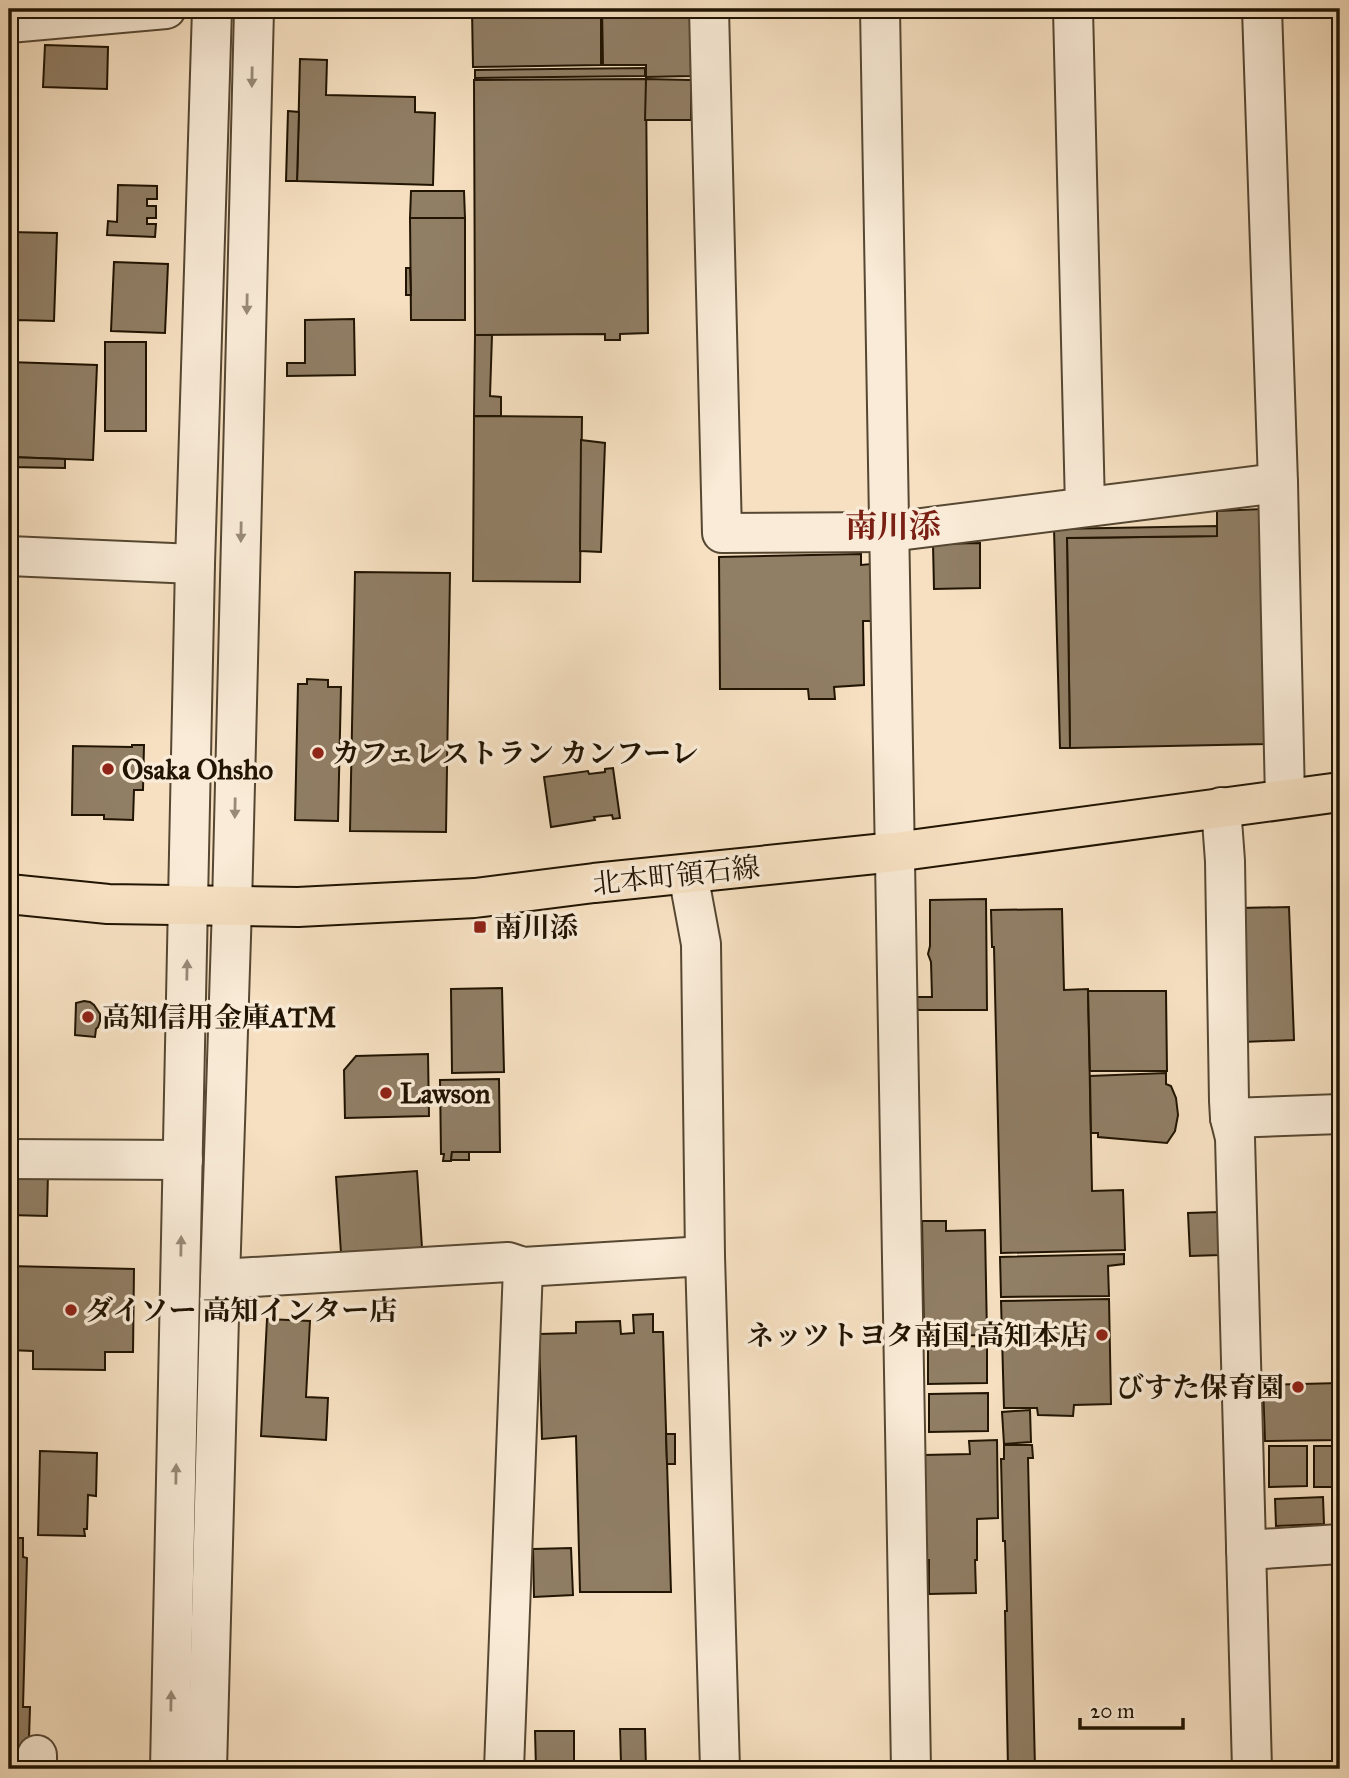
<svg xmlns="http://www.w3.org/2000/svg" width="1349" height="1778" font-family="'IM FELL Great Primer','Noto Serif JP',serif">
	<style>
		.building { fill: #907e65; stroke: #211402; stroke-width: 2 }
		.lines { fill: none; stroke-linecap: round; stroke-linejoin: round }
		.minor-casing { stroke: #564732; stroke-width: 42 }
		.major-casing { stroke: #211402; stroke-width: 42 }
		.minor { stroke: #f9ebd7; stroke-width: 38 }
		.major { stroke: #f6e0c1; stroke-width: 38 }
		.oneway { fill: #988a77 }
		.poi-dot { fill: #8f2418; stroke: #f9ebd7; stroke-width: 2.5 }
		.labels { text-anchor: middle; stroke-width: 7; stroke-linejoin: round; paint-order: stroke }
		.poi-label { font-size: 28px; font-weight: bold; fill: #211402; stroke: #f9ebd7; text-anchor: start }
		.street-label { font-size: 28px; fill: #211402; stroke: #f9ebd7 }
		.quarter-label { font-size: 32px; font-weight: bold; fill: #7a1f14; stroke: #f9ebd7 }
	</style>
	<rect width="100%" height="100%" fill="#f6e0c1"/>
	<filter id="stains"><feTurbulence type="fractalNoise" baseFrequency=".00286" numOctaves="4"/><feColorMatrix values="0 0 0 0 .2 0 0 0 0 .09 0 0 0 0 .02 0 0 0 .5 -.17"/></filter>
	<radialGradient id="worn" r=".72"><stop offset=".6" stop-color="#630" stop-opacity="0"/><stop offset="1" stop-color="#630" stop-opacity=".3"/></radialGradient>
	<g class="building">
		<path d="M 472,9 L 601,9 L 601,65 L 473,67 Z"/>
		<path d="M 602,9 L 690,9 L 691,76 L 646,77 L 646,65 L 603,65 Z"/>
		<path d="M 45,45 L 108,47 L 107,89 L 43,87 Z"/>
		<path d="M 300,59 L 327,60 L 326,95 L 415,97 L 415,112 L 435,113 L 433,185 L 297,181 Z"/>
		<path d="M 645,68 L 645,76 L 475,78 L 475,70 Z"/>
		<path d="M 646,79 L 648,333 L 620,334 L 620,340 L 605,340 L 605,334 L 475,335 L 474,80 Z"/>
		<path d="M 646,79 L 691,80 L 691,120 L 645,120 Z"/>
		<path d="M 288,111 L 299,112 L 297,181 L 286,181 Z"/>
		<path d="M 118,185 L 157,186 L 157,199 L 147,199 L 147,206 L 156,206 L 156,218 L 147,218 L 147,224 L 156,224 L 155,237 L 107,235 L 108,221 L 117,222 Z"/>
		<path d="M 411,191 L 464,191 L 465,218 L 410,218 Z"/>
		<path d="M 410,218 L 465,218 L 465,320 L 411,320 Z"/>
		<path d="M 9,232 L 57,233 L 54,321 L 16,320 L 16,334 L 9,334 Z"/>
		<path d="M 114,262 L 168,264 L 165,333 L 111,331 Z"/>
		<path d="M 406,268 L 410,268 L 411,295 L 406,295 Z"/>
		<path d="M 354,319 L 355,375 L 287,376 L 287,363 L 305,363 L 305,320 Z"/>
		<path d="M 475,335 L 492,335 L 490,396 L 501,397 L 501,416 L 474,416 Z"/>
		<rect x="105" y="342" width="41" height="89"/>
		<path d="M 9,362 L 97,365 L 93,460 L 9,457 Z"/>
		<path d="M 474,416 L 582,417 L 580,582 L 473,581 Z"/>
		<path d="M 581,440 L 605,443 L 601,552 L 580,551 Z"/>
		<path d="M 9,457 L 65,459 L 65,468 L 9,467 Z"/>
		<path d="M 1262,509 L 1267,744 L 1070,748 L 1067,538 L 1217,536 L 1217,511 Z"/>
		<path d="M 1217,526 L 1217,536 L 1067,538 L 1070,748 L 1060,748 L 1054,529 Z"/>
		<path d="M 980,543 L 980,588 L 934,589 L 933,544 Z"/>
		<path d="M 861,554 L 861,565 L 871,564 L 872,586 L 871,586 L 872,621 L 863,621 L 864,685 L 834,687 L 835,699 L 809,699 L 808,689 L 720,689 L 719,557 Z"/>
		<path d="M 355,572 L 450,573 L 446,832 L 350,831 Z"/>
		<path d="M 307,679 L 328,680 L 328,687 L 341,687 L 338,821 L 295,820 L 298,684 L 307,684 Z"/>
		<path d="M 132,745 L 144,745 L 143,790 L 134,790 L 133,820 L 104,819 L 104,815 L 72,815 L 73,746 L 132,747 Z"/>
		<path d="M 613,768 L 620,818 L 613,819 L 612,815 L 594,817 L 595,820 L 551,827 L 544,777 L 588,771 L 589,774 L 605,772 L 605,769 Z"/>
		<path d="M 986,899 L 987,1010 L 919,1010 L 914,1006 L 915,999 L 918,997 L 932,997 L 931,962 L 928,954 L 930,946 L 930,900 Z"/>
		<path d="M 1289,907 L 1294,1040 L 1243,1042 L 1239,908 Z"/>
		<path d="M 1062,909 L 1064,990 L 1088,989 L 1092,1191 L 1123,1190 L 1125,1250 L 1001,1253 L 994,947 L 992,947 L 991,910 Z"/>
		<path d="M 502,988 L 504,1072 L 452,1073 L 451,989 Z"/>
		<path d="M 1088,991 L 1166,991 L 1167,1071 L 1090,1071 Z"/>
		<path d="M 84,1001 L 90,1002 L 94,1005 L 100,1014 L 100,1021 L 98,1027 L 96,1029 L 95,1037 L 75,1035 L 76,1003 Z"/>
		<path d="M 428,1054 L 429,1116 L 345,1118 L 344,1070 L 356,1056 Z"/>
		<path d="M 1166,1073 L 1166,1084 L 1171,1086 L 1176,1098 L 1178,1115 L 1175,1131 L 1167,1143 L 1098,1137 L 1098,1133 L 1091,1133 L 1090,1076 Z"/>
		<path d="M 499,1079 L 500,1152 L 452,1152 L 451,1161 L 443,1161 L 444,1154 L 441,1154 L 440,1080 Z"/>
		<path d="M 452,1152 L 469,1152 L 469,1160 L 451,1160 Z"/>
		<path d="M 417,1171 L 422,1248 L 341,1253 L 336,1177 Z"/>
		<path d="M 9,1172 L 48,1173 L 47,1216 L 9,1215 Z"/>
		<path d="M 1219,1212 L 1220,1255 L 1190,1256 L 1188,1213 Z"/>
		<path d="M 922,1221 L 946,1221 L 946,1231 L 985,1230 L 987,1335 L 924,1336 Z"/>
		<path d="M 1124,1254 L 1124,1264 L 1108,1266 L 1109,1296 L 1001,1297 L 1000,1257 Z"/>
		<path d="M 9,1266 L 134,1269 L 133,1352 L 105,1352 L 105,1370 L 33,1369 L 33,1351 L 9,1350 Z"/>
		<path d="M 1109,1299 L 1111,1404 L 1074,1405 L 1073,1416 L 1038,1415 L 1037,1408 L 1004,1408 L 1001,1301 Z"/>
		<path d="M 653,1314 L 653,1332 L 663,1332 L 671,1592 L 580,1592 L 576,1436 L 542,1439 L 539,1334 L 576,1333 L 576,1322 L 620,1321 L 621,1334 L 634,1333 L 633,1315 Z"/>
		<path d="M 267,1319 L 310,1321 L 306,1397 L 328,1398 L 326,1440 L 261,1436 Z"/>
		<path d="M 987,1346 L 987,1383 L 928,1384 L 928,1347 Z"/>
		<path d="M 1340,1383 L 1340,1440 L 1265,1441 L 1263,1385 Z"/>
		<path d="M 988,1393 L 988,1431 L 929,1432 L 929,1394 Z"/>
		<path d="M 1030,1410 L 1031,1442 L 1004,1444 L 1002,1412 Z"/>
		<path d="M 666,1434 L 675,1434 L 675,1464 L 667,1464 Z"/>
		<path d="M 997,1440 L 998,1518 L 977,1519 L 977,1560 L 975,1560 L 976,1593 L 929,1594 L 929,1560 L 926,1560 L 924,1455 L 970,1454 L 969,1441 Z"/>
		<path d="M 1004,1445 L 1032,1445 L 1033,1458 L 1028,1458 L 1035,1769 L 1008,1769 L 1005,1611 L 1007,1611 L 1005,1541 L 1003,1541 L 1001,1459 L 1004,1459 Z"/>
		<path d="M 1269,1446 L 1307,1446 L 1307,1486 L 1269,1487 Z"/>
		<rect x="1314" y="1446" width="26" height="41"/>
		<path d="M 40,1451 L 97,1453 L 96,1496 L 88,1495 L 87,1529 L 84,1529 L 85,1536 L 38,1535 Z"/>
		<path d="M 1323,1497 L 1324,1524 L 1276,1526 L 1275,1499 Z"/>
		<path d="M 9,1538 L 23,1538 L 23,1557 L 27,1558 L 23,1707 L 30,1707 L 28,1769 L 9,1769 Z"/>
		<path d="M 571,1548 L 573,1595 L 534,1597 L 533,1549 Z"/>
		<path d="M 620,1729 L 645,1729 L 646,1769 L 536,1769 L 535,1731 L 574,1731 L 574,1766 L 621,1764 Z"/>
	</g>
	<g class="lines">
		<defs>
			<g id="minor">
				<path d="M 709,9 L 722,533 L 890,532 L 1278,483 L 1262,9"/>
				<path d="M 880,9 L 911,1769"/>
				<path d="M 1073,9 L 1085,507"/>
				<path d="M 9,23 L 166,9"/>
				<path d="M 1278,483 L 1285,799"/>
				<path d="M 9,556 L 195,564"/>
				<path d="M 1221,807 L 1225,861 L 1229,1101 L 1230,1118 L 1235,1138 L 1252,1769"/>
				<path d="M 688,874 L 701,944 L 705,1256 L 720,1769"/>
				<path d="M 1230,1118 L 1340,1114"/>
				<path d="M 9,1159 L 183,1160"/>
				<path d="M 220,1279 L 508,1262 L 523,1267 L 705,1256"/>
				<path d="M 1246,1550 L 1340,1544"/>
				<path d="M 37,1769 L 37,1755"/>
				<path d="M 170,1769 L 195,564 L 212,9"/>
				<path d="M 207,1769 L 220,1279 L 232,906 L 254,9"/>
				<path d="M 504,1769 L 523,1267"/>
			</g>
			<path id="major" d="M 9,894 L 108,904 L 298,907 L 475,898 L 594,883 L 895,852 L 1340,792"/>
		</defs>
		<use href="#minor" class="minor-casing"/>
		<use href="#major" class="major-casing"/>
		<use href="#minor" class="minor"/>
		<use href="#major" class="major"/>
	</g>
	<defs><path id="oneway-solid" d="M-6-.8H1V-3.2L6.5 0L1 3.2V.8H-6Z" transform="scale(1.75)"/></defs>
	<g class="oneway">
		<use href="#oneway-solid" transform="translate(252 77) rotate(91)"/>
		<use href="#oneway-solid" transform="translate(247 304) rotate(91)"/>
		<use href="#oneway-solid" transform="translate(241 532) rotate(91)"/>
		<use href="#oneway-solid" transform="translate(235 808) rotate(91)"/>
		<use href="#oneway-solid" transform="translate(187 970) rotate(-89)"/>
		<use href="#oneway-solid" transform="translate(181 1246) rotate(-89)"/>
		<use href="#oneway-solid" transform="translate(176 1474) rotate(-89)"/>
		<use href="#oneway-solid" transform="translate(171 1701) rotate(-89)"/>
	</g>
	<g class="poi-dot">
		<circle cx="318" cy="753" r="7"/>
		<circle cx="108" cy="769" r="7"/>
		<rect x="473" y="920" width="14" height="14" rx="3.5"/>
		<circle cx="88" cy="1017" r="7"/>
		<circle cx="386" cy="1093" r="7"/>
		<circle cx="71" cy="1310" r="7"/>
		<circle cx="1102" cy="1335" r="7"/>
		<circle cx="1298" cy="1387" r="7"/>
	</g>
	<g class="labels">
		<g class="poi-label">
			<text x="332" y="763">カフェレストラン カンフーレ</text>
			<text x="122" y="779">Osaka Ohsho</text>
			<text x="494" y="937">南川添</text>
			<text x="102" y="1027">高知信用金庫ATM</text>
			<text x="400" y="1103">Lawson</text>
			<text x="85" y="1320">ダイソー 高知インター店</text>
			<text x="1088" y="1345" text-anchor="end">ネッツトヨタ南国 高知本店</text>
			<text x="1284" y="1397" text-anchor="end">びすた保育園</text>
		</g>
		<g class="street-label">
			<text transform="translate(676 875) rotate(-6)" y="10">北本町領石線</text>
		</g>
		<g class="quarter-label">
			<text x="893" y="537">南川添</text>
		</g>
	</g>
	<rect width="1349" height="1778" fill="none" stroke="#f6e0c1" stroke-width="35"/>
	<rect x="10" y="10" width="1328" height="1757" fill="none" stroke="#211402" stroke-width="3.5"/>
	<rect x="18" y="18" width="1314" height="1743" fill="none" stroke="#211402" stroke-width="2"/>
	<path d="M1080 1718v10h103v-10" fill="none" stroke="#211402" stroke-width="3.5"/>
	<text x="1090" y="1718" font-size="21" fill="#211402" stroke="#f9ebd7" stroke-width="5" paint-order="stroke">20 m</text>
	<rect width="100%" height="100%" filter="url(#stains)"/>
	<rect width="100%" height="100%" fill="url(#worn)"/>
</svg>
